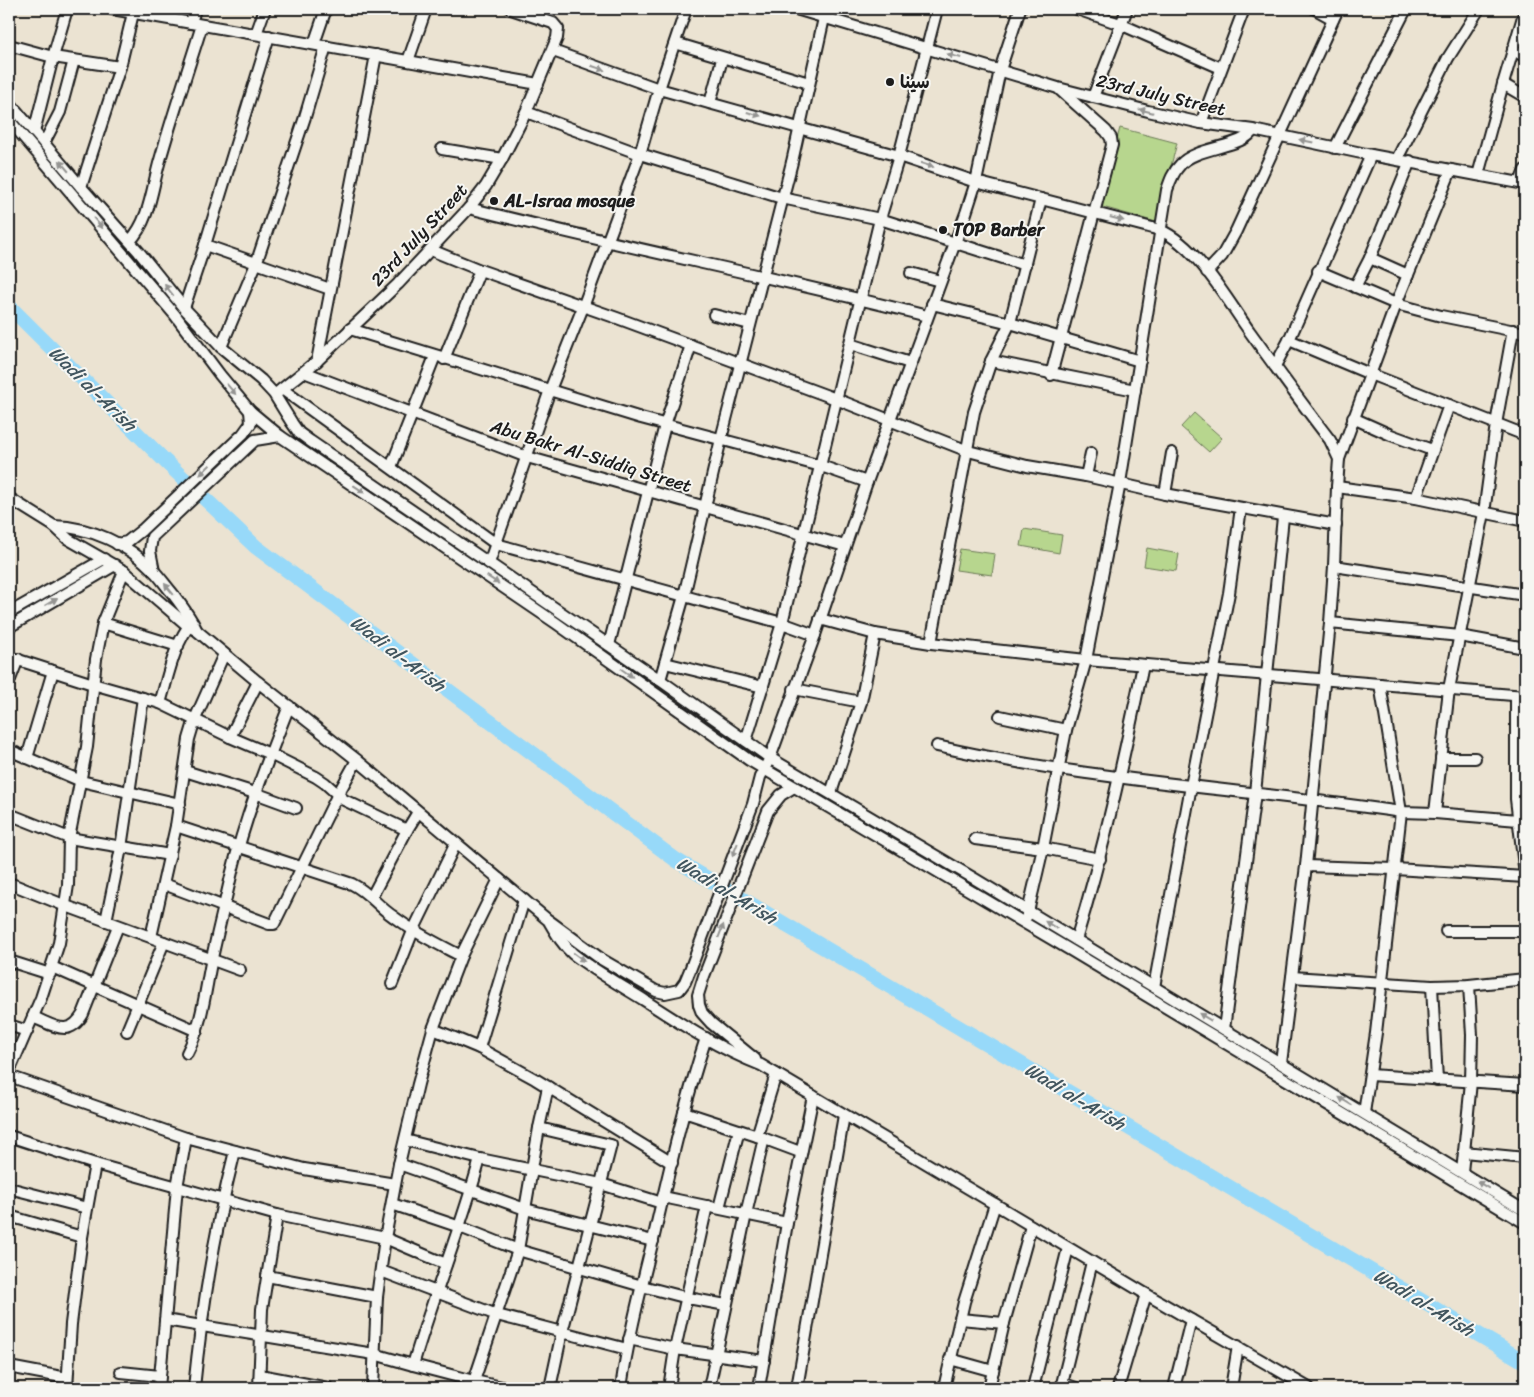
<svg xmlns="http://www.w3.org/2000/svg" width="1534" height="1397" font-family="Sriracha,'Playpen Sans Arabic',sans-serif">
	<style>
		.green { fill: #b7d68e; stroke: #6a7955 }
		.lines { fill: none; stroke-linecap: round; stroke-linejoin: round }
		.river { stroke: #97d9f9; stroke-width: 15 }
		.minor-casing { stroke: #1c1c1c; stroke-width: 14 }
		.minor { stroke: #f6f6f2; stroke-width: 10 }
		.oneway { fill: #949492 }
		.poi-dot { fill: #1c1c1c; stroke: #f6f6f2; stroke-width: 2 }
		.labels { text-anchor: middle; stroke-width: 4; stroke-linejoin: round; paint-order: stroke }
		.poi-label { font-size: 18px; font-weight: bold; fill: #1c1c1c; stroke: #f6f6f2; text-anchor: start }
		.street-label { font-size: 18px; fill: #1c1c1c; stroke: #f6f6f2 }
		.water-label { font-size: 19px; font-style: italic; fill: #41555e; stroke: #f6f6f2 }
	</style>
	<rect width="100%" height="100%" fill="#ebe3d2"/>
	<filter id="ink" filterUnits="userSpaceOnUse"><feTurbulence type="fractalNoise" baseFrequency=".02" numOctaves="2"/><feDisplacementMap in="SourceGraphic" scale="10" xChannelSelector="R" yChannelSelector="G"/><feConvolveMatrix kernelMatrix="1 2 1 2 8 2 1 2 1" color-interpolation-filters="sRGB"/></filter>
	<g filter="url(#ink)">
		<g class="green">
			<path d="M 1120,128 L 1177,143 L 1156,222 L 1099,206 Z"/>
			<path d="M 1194,413 L 1222,438 L 1209,452 L 1181,427 Z"/>
			<path d="M 1024,529 L 1062,535 L 1059,553 L 1021,546 Z"/>
			<path d="M 1147,548 L 1179,554 L 1176,571 L 1144,566 Z"/>
			<path d="M 960,549 L 995,554 L 992,575 L 956,570 Z"/>
		</g>
		<g class="lines">
			<path class="river" d="M 9,306 L 166,462 L 256,547 L 676,860 L 1525,1362"/>
			<defs>
				<g id="minor">
					<path d="M 112,9 L 538,84"/>
					<path d="M 796,9 L 1058,88 L 1148,111 L 1201,123 L 1253,130 L 1371,155 L 1525,184"/>
					<path d="M 1077,9 L 1120,24 L 1221,68"/>
					<path d="M 1315,9 L 1333,19"/>
					<path d="M 191,23 L 195,9"/>
					<path d="M 256,34 L 265,9"/>
					<path d="M 675,43 L 809,83"/>
					<path d="M 314,44 L 326,9"/>
					<path d="M 9,45 L 53,57 L 120,67"/>
					<path d="M 1513,49 L 1525,57"/>
					<path d="M 553,51 L 659,89 L 899,156 L 976,182 L 1160,230 C 1197,246 1227,300 1250,332 C 1276,368 1302,404 1330,440 L 1339,459 L 1337,487 L 1334,566 L 1330,623 L 1306,866 L 1281,1063"/>
					<path d="M 408,61 L 426,9"/>
					<path d="M 1503,84 L 1525,97"/>
					<path d="M 1093,97 L 1127,9"/>
					<path d="M 9,102 L 81,187 L 139,252 L 184,308 L 221,347 L 261,380 L 274,394 L 292,423 L 299,433 L 310,441 L 660,680 L 770,758 L 975,879 L 1525,1211"/>
					<path d="M 710,103 L 722,59"/>
					<path d="M 526,112 L 640,154 L 782,198 L 880,219 L 1025,265"/>
					<path d="M 9,120 L 175,315 L 220,375 L 250,411 L 280,436 L 556,623 L 749,760 L 1072,951 L 1525,1223"/>
					<path d="M 1201,123 L 1244,9"/>
					<path d="M 34,132 L 53,57 L 67,9"/>
					<path d="M 44,143 L 60,112 L 74,60"/>
					<path d="M 1335,148 L 1406,9"/>
					<path d="M 442,149 L 502,159"/>
					<path d="M 1397,159 L 1448,58 L 1479,9"/>
					<path d="M 1478,175 L 1503,84 L 1525,10"/>
					<path d="M 1520,183 L 1525,170"/>
					<path d="M 81,187 L 120,67 L 134,9"/>
					<path d="M 469,208 C 621,247 775,277 927,316"/>
					<path d="M 130,241 C 150,220 152,187 160,160 C 173,114 188,70 202,25"/>
					<path d="M 205,245 L 330,289"/>
					<path d="M 431,250 L 480,270 L 617,318 L 836,399 L 968,451 L 1027,466 L 1086,476 L 1165,494 L 1336,525"/>
					<path d="M 1370,258 L 1408,275"/>
					<path d="M 1318,271 L 1396,304 L 1441,316 L 1525,333"/>
					<path d="M 1207,272 L 1222,256 L 1236,231 L 1338,9"/>
					<path d="M 911,273 L 940,281"/>
					<path d="M 1355,287 L 1370,258 L 1410,161"/>
					<path d="M 932,304 L 1010,323 L 1140,361"/>
					<path d="M 184,308 L 205,245 L 269,36"/>
					<path d="M 714,315 L 750,324"/>
					<path d="M 350,329 L 641,418 L 821,466 L 867,482"/>
					<path d="M 1289,340 L 1370,374 L 1525,435"/>
					<path d="M 850,344 L 910,363"/>
					<path d="M 221,347 L 256,264 L 305,117 L 326,46"/>
					<path d="M 444,359 L 480,270"/>
					<path d="M 317,361 L 376,55"/>
					<path d="M 991,361 L 1135,390"/>
					<path d="M 1275,366 L 1289,340 L 1371,155"/>
					<path d="M 304,372 L 527,457 L 845,546"/>
					<path d="M 1051,375 L 1112,145 L 1111,138 L 1106,131 L 1060,90"/>
					<path d="M 282,389 L 496,544 L 782,623 L 815,635"/>
					<path d="M 277,393 L 317,361 L 398,284 L 469,208 L 486,186 L 502,159 L 526,112 L 557,38 L 558,29 L 553,23 L 511,9"/>
					<path d="M 1353,418 L 1391,435 L 1432,450"/>
					<path d="M 1339,459 L 1396,304 L 1451,170"/>
					<path d="M 391,467 L 435,356"/>
					<path d="M 1086,476 L 1091,453"/>
					<path d="M 1337,487 L 1416,498 L 1525,521"/>
					<path d="M 1165,494 L 1172,453"/>
					<path d="M 9,498 L 54,526 L 68,539 L 124,571 L 188,626 L 196,630 L 258,682 L 357,760 L 548,920 L 601,959 L 656,991 L 665,993 L 679,990 L 685,982 L 690,970 L 753,804 L 760,777 L 770,758 L 815,635 L 867,482 L 966,213 L 976,182 L 1000,70 L 1020,9"/>
					<path d="M 1416,498 L 1449,405"/>
					<path d="M 54,526 C 90,527 128,544 153,570 C 160,577 166,586 173,594 C 181,605 190,616 196,629"/>
					<path d="M 117,544 L 127,542 L 142,530 L 243,434 L 251,423 L 250,411"/>
					<path d="M 489,563 L 550,390 L 583,307 L 640,154 L 659,89 L 686,9"/>
					<path d="M 1334,566 L 1525,595"/>
					<path d="M 154,571 L 150,551 L 152,537 L 255,440 L 280,436"/>
					<path d="M 9,613 L 104,559"/>
					<path d="M 820,619 L 875,634 L 931,643 L 1086,660 L 1525,696"/>
					<path d="M 103,623 L 178,646"/>
					<path d="M 1330,623 L 1460,636 L 1525,648"/>
					<path d="M 9,627 L 115,565"/>
					<path d="M 931,643 L 974,412 L 991,361 L 1010,323 L 1041,199"/>
					<path d="M 609,645 L 665,425 L 691,345"/>
					<path d="M 9,657 L 93,684 L 160,703 L 230,737 L 270,754 L 316,777 L 325,783 L 344,800 L 407,830"/>
					<path d="M 665,663 L 763,687"/>
					<path d="M 660,680 L 684,596 L 721,439 L 792,162 L 826,9"/>
					<path d="M 9,682 L 18,659"/>
					<path d="M 794,689 L 861,702"/>
					<path d="M 1516,696 L 1516,799 L 1525,875"/>
					<path d="M 160,703 C 168,677 174,643 192,622"/>
					<path d="M 1000,716 L 1066,730"/>
					<path d="M 230,737 L 258,682"/>
					<path d="M 746,741 L 782,623 L 880,219 L 899,156 L 937,9"/>
					<path d="M 937,746 C 1089,781 1247,789 1401,812 L 1435,813 L 1518,820"/>
					<path d="M 9,750 L 81,781 L 180,804"/>
					<path d="M 27,758 L 53,671"/>
					<path d="M 1441,758 L 1475,758"/>
					<path d="M 185,771 L 255,793 L 296,808"/>
					<path d="M 831,793 L 861,702 L 875,634"/>
					<path d="M 1435,813 L 1449,689 L 1484,513 L 1496,424 L 1513,330"/>
					<path d="M 9,814 L 69,838 L 170,855"/>
					<path d="M 176,826 L 352,884 C 370,893 377,906 394,917 C 415,933 438,944 461,956"/>
					<path d="M 975,839 L 1043,848 L 1100,859"/>
					<path d="M 1306,866 L 1395,869 L 1525,877"/>
					<path d="M 9,883 L 66,906 L 240,970"/>
					<path d="M 164,884 L 269,924 L 274,924 L 337,796 L 357,760"/>
					<path d="M 372,896 L 407,830 L 418,812"/>
					<path d="M 1027,916 L 1043,848 L 1066,730 L 1086,660 L 1120,483 L 1167,190 C 1170,181 1173,172 1180,165 C 1196,146 1244,148 1253,130"/>
					<path d="M 106,921 L 121,848 L 143,698"/>
					<path d="M 550,923 C 557,935 563,945 573,954 C 595,971 620,985 644,1000 C 681,1024 719,1049 761,1065 L 1146,1294 L 1309,1388"/>
					<path d="M 1446,931 L 1525,931"/>
					<path d="M 151,937 L 176,826 L 189,739 L 195,719 L 224,654"/>
					<path d="M 1076,940 C 1104,849 1124,757 1143,665"/>
					<path d="M 9,961 L 50,974"/>
					<path d="M 52,967 L 197,1031"/>
					<path d="M 1292,977 L 1432,986 L 1469,985 L 1525,979"/>
					<path d="M 392,984 L 413,931 L 456,843"/>
					<path d="M 1432,986 L 1437,1080"/>
					<path d="M 1154,987 L 1191,786 L 1229,593 L 1241,508"/>
					<path d="M 33,1017 C 55,1026 69,1038 83,1014 L 118,926"/>
					<path d="M 9,1025 L 27,1031"/>
					<path d="M 433,1029 L 479,1048 L 535,1079 L 672,1163"/>
					<path d="M 1224,1029 L 1255,793 L 1283,517"/>
					<path d="M 127,1031 L 164,942"/>
					<path d="M 479,1048 L 524,900"/>
					<path d="M 187,1053 C 203,1022 205,991 212,958 C 218,930 225,903 231,876 C 245,817 267,762 289,706"/>
					<path d="M 755,1059 L 711,1023 L 702,1013 L 699,1005 L 698,995 L 704,976 L 768,811 L 781,795 L 794,787"/>
					<path d="M 9,1072 L 41,998 L 59,943 L 68,885 L 69,838 L 87,747 L 96,659 L 103,623 L 124,571"/>
					<path d="M 1370,1075 L 1525,1085"/>
					<path d="M 9,1076 L 186,1138 L 304,1169 L 395,1184"/>
					<path d="M 684,1112 L 757,1136 L 800,1152"/>
					<path d="M 1364,1113 L 1376,1033 L 1401,812 L 1380,684"/>
					<path d="M 539,1128 L 548,1087"/>
					<path d="M 9,1136 L 95,1164 L 277,1215 L 385,1238 L 446,1264"/>
					<path d="M 757,1136 L 776,1074"/>
					<path d="M 405,1140 L 480,1159 L 601,1184 L 662,1203"/>
					<path d="M 1464,1152 L 1525,1158"/>
					<path d="M 480,1159 C 461,1229 433,1296 413,1365 L 474,1381 L 507,1388"/>
					<path d="M 399,1164 L 525,1209 L 653,1241"/>
					<path d="M 1462,1172 L 1471,1082 L 1472,1035 L 1469,985"/>
					<path d="M 9,1188 L 87,1208"/>
					<path d="M 663,1197 L 787,1223"/>
					<path d="M 392,1204 L 460,1227 L 518,1250 L 642,1286 L 688,1298 L 726,1305"/>
					<path d="M 719,1208 L 739,1130"/>
					<path d="M 9,1216 L 82,1237"/>
					<path d="M 381,1271 L 497,1315 L 627,1349"/>
					<path d="M 267,1276 L 377,1297"/>
					<path d="M 960,1319 L 1004,1323"/>
					<path d="M 165,1320 L 374,1354 L 413,1365"/>
					<path d="M 629,1339 L 675,1349 L 764,1361"/>
					<path d="M 950,1359 L 993,1371"/>
					<path d="M 9,1367 L 67,1378"/>
					<path d="M 121,1372 L 160,1376"/>
					<path d="M 260,1375 L 328,1388"/>
					<path d="M 474,1381 L 518,1250 L 539,1128 L 611,1145 L 562,1332 L 550,1388"/>
					<path d="M 1062,1383 L 1076,1388"/>
					<path d="M 67,1388 L 71,1324 L 82,1237 L 95,1164"/>
					<path d="M 159,1388 L 177,1187 L 186,1138"/>
					<path d="M 194,1388 C 202,1308 215,1229 235,1151"/>
					<path d="M 259,1388 L 262,1309 L 277,1215"/>
					<path d="M 373,1388 L 377,1297 L 385,1238 L 399,1164 L 418,1084 L 433,1029 L 461,956 L 499,879"/>
					<path d="M 621,1388 C 628,1338 641,1289 653,1240 C 669,1172 684,1104 706,1038"/>
					<path d="M 669,1388 L 675,1349 L 707,1206"/>
					<path d="M 709,1388 L 746,1214 L 764,1138"/>
					<path d="M 759,1388 L 787,1223 L 813,1096"/>
					<path d="M 797,1388 L 844,1115"/>
					<path d="M 944,1388 L 964,1302 L 995,1204"/>
					<path d="M 989,1388 L 1004,1323 L 1031,1226"/>
					<path d="M 1033,1388 L 1068,1248"/>
					<path d="M 1061,1388 L 1092,1262"/>
					<path d="M 1118,1388 L 1146,1294"/>
					<path d="M 1174,1388 L 1191,1320"/>
					<path d="M 1231,1388 L 1238,1346"/>
				</g>
			</defs>
			<use href="#minor" class="minor-casing"/>
			<use href="#minor" class="minor"/>
		</g>
		<defs><path id="oneway-solid" d="M-6-.8H1V-3.2L6.5 0L1 3.2V.8H-6Z" transform="scale(1.25)"/></defs>
		<g class="oneway">
			<use href="#oneway-solid" transform="translate(954 56) rotate(-164)"/>
			<use href="#oneway-solid" transform="translate(598 68) rotate(19)"/>
			<use href="#oneway-solid" transform="translate(1146 111) rotate(-166)"/>
			<use href="#oneway-solid" transform="translate(754 114) rotate(16)"/>
			<use href="#oneway-solid" transform="translate(1306 141) rotate(-168)"/>
			<use href="#oneway-solid" transform="translate(927 165) rotate(18)"/>
			<use href="#oneway-solid" transform="translate(64 166) rotate(-130)"/>
			<use href="#oneway-solid" transform="translate(1117 219) rotate(15)"/>
			<use href="#oneway-solid" transform="translate(98 223) rotate(49)"/>
			<use href="#oneway-solid" transform="translate(169 290) rotate(-128)"/>
			<use href="#oneway-solid" transform="translate(231 389) rotate(49)"/>
			<use href="#oneway-solid" transform="translate(205 470) rotate(136)"/>
			<use href="#oneway-solid" transform="translate(359 489) rotate(34)"/>
			<use href="#oneway-solid" transform="translate(493 580) rotate(34)"/>
			<use href="#oneway-solid" transform="translate(169 589) rotate(-129)"/>
			<use href="#oneway-solid" transform="translate(51 602) rotate(-30)"/>
			<use href="#oneway-solid" transform="translate(627 673) rotate(35)"/>
			<use href="#oneway-solid" transform="translate(735 850) rotate(111)"/>
			<use href="#oneway-solid" transform="translate(1051 925) rotate(-149)"/>
			<use href="#oneway-solid" transform="translate(721 931) rotate(-69)"/>
			<use href="#oneway-solid" transform="translate(579 957) rotate(37)"/>
			<use href="#oneway-solid" transform="translate(1205 1017) rotate(-149)"/>
			<use href="#oneway-solid" transform="translate(1345 1101) rotate(-148)"/>
			<use href="#oneway-solid" transform="translate(1483 1185) rotate(-149)"/>
		</g>
	</g>
	<g class="poi-dot">
		<circle cx="890" cy="82" r="5"/>
		<circle cx="494" cy="201" r="5"/>
		<circle cx="943" cy="230" r="5"/>
	</g>
	<g class="labels">
		<g class="poi-label">
			<text x="900" y="88">سينا</text>
			<text x="504" y="207">AL-Israa mosque</text>
			<text x="953" y="236">TOP Barber</text>
		</g>
		<g class="street-label">
			<text transform="translate(1161 95) rotate(13)" y="6">23rd July Street</text>
			<text transform="translate(419 235) rotate(-47)" y="6">23rd July Street</text>
			<text transform="translate(591 456) rotate(17)" y="6">Abu Bakr Al-Siddiq Street</text>
		</g>
		<g class="water-label">
			<text transform="translate(93 388) rotate(44)" y="7">Wadi al-Arish</text>
			<text transform="translate(398 653) rotate(37)" y="7">Wadi al-Arish</text>
			<text transform="translate(727 890) rotate(31)" y="7">Wadi al-Arish</text>
			<text transform="translate(1075 1096) rotate(31)" y="7">Wadi al-Arish</text>
			<text transform="translate(1424 1302) rotate(31)" y="7">Wadi al-Arish</text>
		</g>
	</g>
	<rect width="1534" height="1397" fill="none" stroke="#f6f6f2" stroke-width="30"/>
	<rect x="15" y="15" width="1504" height="1367" fill="none" stroke="#1c1c1c" stroke-width="2" filter="url(#ink)"/>
</svg>
